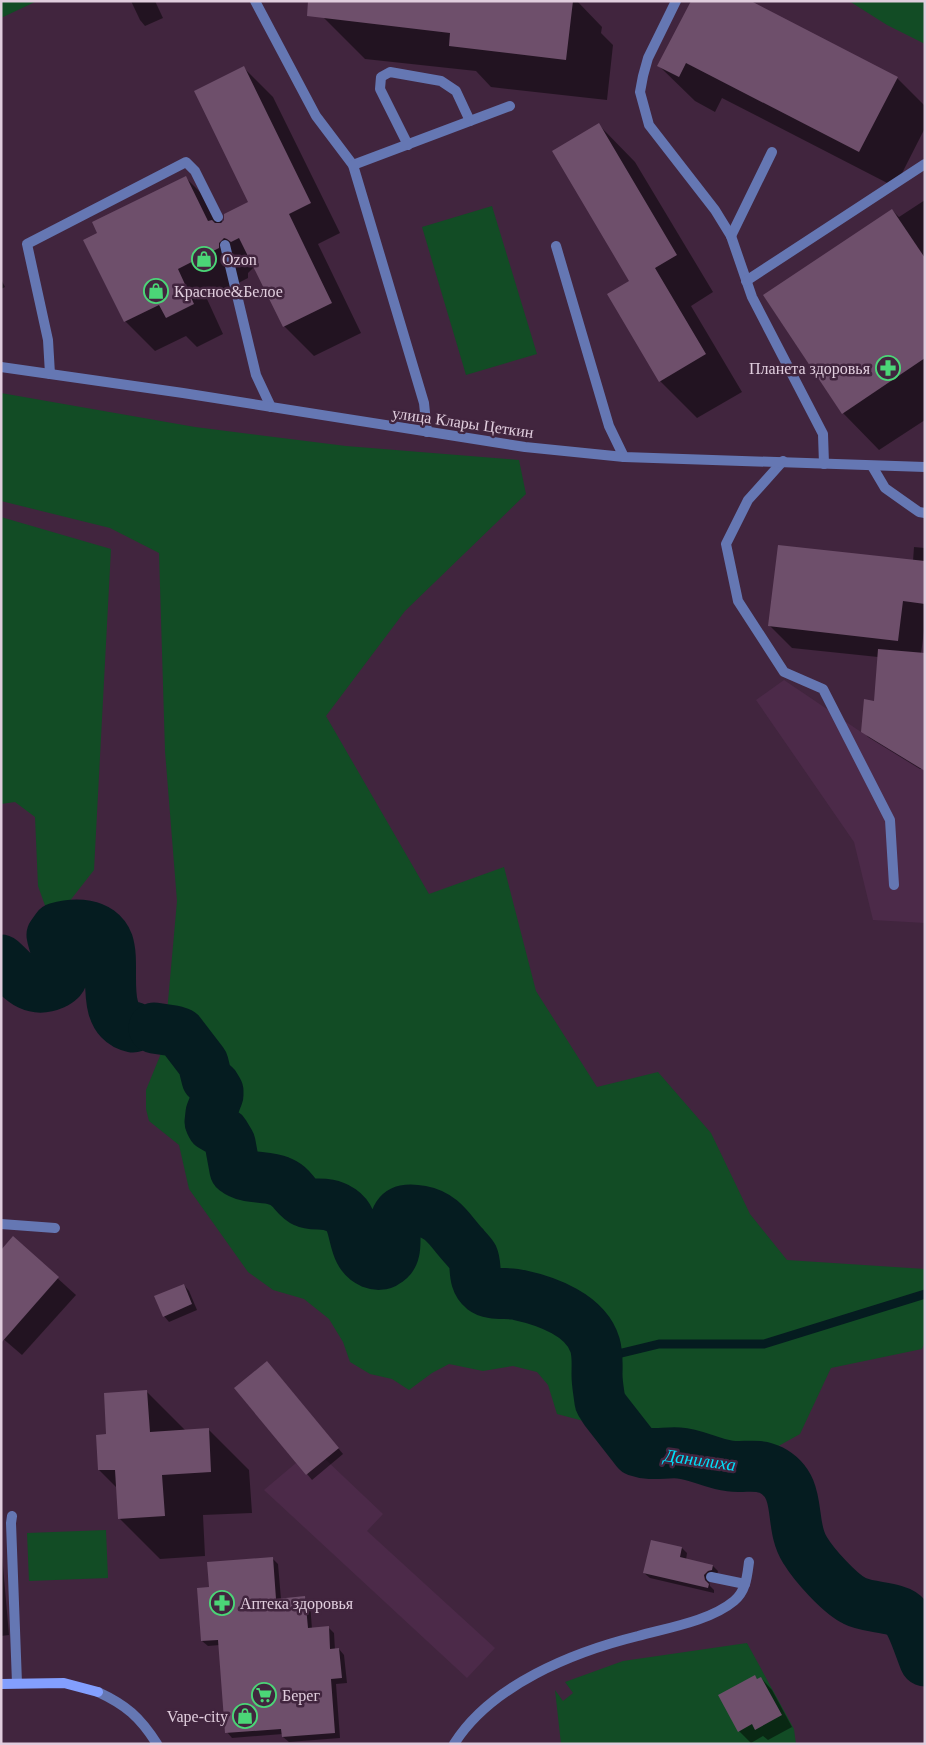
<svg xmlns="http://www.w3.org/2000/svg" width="926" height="1745" font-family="Georgia,serif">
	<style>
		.built { fill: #4c2a49 }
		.green { fill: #124c25 }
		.shadow { fill: #0007 }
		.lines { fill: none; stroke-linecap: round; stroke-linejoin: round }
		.stream { stroke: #051c20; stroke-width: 9 }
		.river { stroke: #051c20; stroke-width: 51 }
		.building { fill: #6e4f6b }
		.lane { stroke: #6577b3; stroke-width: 10 }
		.street { stroke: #6577b3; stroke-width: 10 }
		.secondary { stroke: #839ffe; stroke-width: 10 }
		.labels { text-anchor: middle; stroke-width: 5; stroke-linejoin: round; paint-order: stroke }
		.poi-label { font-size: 16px; fill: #e0cddd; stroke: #41253e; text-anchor: start }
		.street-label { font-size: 16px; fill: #e0cddd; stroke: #41253e }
		.water-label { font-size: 18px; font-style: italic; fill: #00e0fb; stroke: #41253e }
	</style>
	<rect width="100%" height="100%" fill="#41253e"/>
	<g class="built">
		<path d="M 784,680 L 861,732 L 925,764 L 925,923 L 873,920 L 854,842 L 756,700 Z"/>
		<path d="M 325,1459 L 383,1514 L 367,1531 L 495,1648 L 467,1678 L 264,1490 L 296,1463 L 306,1475 Z"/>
	</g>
	<g class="green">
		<path d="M 1,1 L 37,1 L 1,18 Z"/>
		<path d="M 849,1 L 925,1 L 925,44 L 887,25 Z"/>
		<path d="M 492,206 L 537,354 L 466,375 L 422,227 Z"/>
		<path d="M 1,393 L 195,427 L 346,446 L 519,460 L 526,494 L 405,611 L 326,716 L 429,894 L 504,867 L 536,991 L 597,1087 L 658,1072 L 711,1133 L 750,1214 L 787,1260 L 925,1269 L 925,1342 L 922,1349 L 831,1368 L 800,1434 L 714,1482 L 648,1438 L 557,1414 L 548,1385 L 537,1372 L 513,1366 L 483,1371 L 449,1364 L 432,1373 L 409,1390 L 392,1379 L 370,1374 L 350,1362 L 343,1342 L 329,1319 L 304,1299 L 273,1290 L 248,1272 L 189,1189 L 179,1145 L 149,1121 L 146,1109 L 146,1090 L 164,1046 L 177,901 L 165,751 L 159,553 L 110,528 L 1,501 Z"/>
		<path d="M 1,517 L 111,549 L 94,870 L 69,902 L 70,917 L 52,925 L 38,886 L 35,817 L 15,802 L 1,804 Z"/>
		<path d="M 106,1530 L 108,1578 L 29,1581 L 27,1533 Z"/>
		<path d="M 747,1643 L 794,1729 L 796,1744 L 561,1744 L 555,1690 L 563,1701 L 573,1693 L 565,1682 L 623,1661 Z"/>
	</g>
	<g class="shadow">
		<path d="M 131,1 L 155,1 L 163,18 L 145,26 L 140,20 Z"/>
		<path d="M 317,1 L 577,1 L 602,27 L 601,33 L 613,45 L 607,100 L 491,87 L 476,71 L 365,59 L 324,18 Z"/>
		<path d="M 692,1 L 897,78 L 925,106 L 925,128 L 895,187 L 722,98 L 715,112 L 695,101 L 659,66 Z"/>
		<path d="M 243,67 L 273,97 L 340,233 L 318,244 L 361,333 L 314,356 L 284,326 L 255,268 L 253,268 L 248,273 L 248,278 L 207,299 L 223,334 L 197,347 L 186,336 L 155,351 L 125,321 L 185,177 L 215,207 L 223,223 L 250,202 Z"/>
		<path d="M 599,125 L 635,162 L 713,292 L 691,306 L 742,392 L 697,418 L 660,381 Z"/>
		<path d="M 925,200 L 925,420 L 879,450 L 843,413 L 892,210 L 899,217 Z"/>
		<path d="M 1,279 L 5,287 L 1,289 Z"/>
		<path d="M 914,547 L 925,548 L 925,623 L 921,654 L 925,769 L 920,769 L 868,737 L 863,731 L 875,702 L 878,657 L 792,648 L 770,626 L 913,561 Z"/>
		<path d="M 13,1238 L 76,1295 L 22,1355 L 1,1337 Z"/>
		<path d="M 184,1285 L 189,1291 L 197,1310 L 169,1322 L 164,1316 Z"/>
		<path d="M 272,1368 L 343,1454 L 312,1480 L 236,1388 Z"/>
		<path d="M 147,1392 L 186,1431 L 209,1430 L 249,1470 L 252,1513 L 203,1515 L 205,1556 L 160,1559 L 119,1518 L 117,1488 L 99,1470 L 108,1435 Z"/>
		<path d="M 1,1543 L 9,1635 L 1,1636 Z"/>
		<path d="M 682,1548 L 687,1553 L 686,1560 L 713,1566 L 718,1571 L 717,1575 L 709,1581 L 710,1586 L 714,1590 L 714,1593 L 650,1578 L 644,1573 Z"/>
		<path d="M 272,1558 L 278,1564 L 281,1599 L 305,1598 L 310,1603 L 312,1629 L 328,1627 L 334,1633 L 335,1650 L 339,1649 L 344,1655 L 347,1683 L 336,1684 L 340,1738 L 289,1742 L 283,1737 L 283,1734 L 232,1738 L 227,1732 L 220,1645 L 208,1646 L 202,1641 L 210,1588 Z"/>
		<path d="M 755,1676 L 758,1680 L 761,1678 L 772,1690 L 792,1727 L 768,1740 L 763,1736 L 751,1743 L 739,1731 Z"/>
	</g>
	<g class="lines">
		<path class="stream" d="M 597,1359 L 659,1344 L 764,1344 L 925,1294"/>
		<g class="river">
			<path d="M 1,960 C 18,975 29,995 54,984 C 59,981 63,979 63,972 C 63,963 54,948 52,935 L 57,928 C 74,923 100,922 108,943 C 116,967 99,1020 133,1027"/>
			<path d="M 154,1028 L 174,1031 L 180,1033 L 203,1063 L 207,1079 L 215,1086 L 218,1091 L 218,1095 L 211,1113 L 210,1122 L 212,1126 L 224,1133 L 230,1143 L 235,1170 C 248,1180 265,1175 279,1181 C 293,1186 294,1197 305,1202 C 315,1207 325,1200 341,1210 C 360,1223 349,1253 372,1263 C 377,1265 382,1265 386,1262 C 409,1250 375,1202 421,1211 C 443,1215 450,1231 464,1246 C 467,1250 471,1253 473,1257 C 477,1266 472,1280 483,1289 C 492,1296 508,1292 519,1295 C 547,1301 586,1315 595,1345 C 598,1355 597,1365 597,1375 C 597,1384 599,1393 600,1402 L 605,1410 L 637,1451 C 651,1456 664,1452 679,1453 C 696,1454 712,1464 730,1466 C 745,1468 757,1463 771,1470 C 804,1487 788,1524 805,1550 C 814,1565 840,1594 855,1601 C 868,1608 898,1607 905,1616 C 913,1625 920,1649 925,1661"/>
		</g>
	</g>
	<g class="building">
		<path d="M 308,1 L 573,1 L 566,60 L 449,46 L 450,33 L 307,16 Z"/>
		<path d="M 691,1 L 751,1 L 898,77 L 859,152 L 686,63 L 679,77 L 657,66 Z"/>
		<path d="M 244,66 L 311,203 L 289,214 L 332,303 L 283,327 L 239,238 L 231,242 L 227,239 L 224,238 L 219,243 L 219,248 L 178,269 L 194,304 L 166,318 L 159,305 L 124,322 L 83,240 L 97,233 L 92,222 L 186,176 L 208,221 L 212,220 L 215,223 L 221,223 L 224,220 L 224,214 L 248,202 L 194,91 Z"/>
		<path d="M 599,123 L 677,255 L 655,268 L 706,354 L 659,382 L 607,294 L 629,281 L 552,151 Z"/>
		<path d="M 892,209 L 925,258 L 925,358 L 842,414 L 763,295 Z"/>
		<path d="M 778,545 L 925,561 L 925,604 L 903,601 L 898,641 L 768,626 Z"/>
		<path d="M 878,649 L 925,653 L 925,771 L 861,732 L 864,699 L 874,701 Z"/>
		<path d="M 13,1236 L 59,1277 L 1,1343 L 1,1250 Z"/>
		<path d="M 184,1284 L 192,1304 L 163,1317 L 154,1296 Z"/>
		<path d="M 267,1361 L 339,1448 L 306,1475 L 234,1388 Z"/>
		<path d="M 147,1390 L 150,1432 L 209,1428 L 211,1472 L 162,1475 L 165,1516 L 118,1519 L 115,1470 L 98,1470 L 96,1435 L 106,1434 L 104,1393 Z"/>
		<path d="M 651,1540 L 682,1547 L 680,1557 L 713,1565 L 712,1570 L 708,1571 L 704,1575 L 705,1580 L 709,1584 L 708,1588 L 643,1573 Z"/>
		<path d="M 273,1557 L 276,1599 L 305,1596 L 308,1628 L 329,1626 L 330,1649 L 339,1648 L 342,1678 L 331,1679 L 335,1733 L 282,1737 L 281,1729 L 225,1733 L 218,1640 L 201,1641 L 197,1588 L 209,1587 L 207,1562 Z"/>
		<path d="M 755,1675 L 757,1679 L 761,1677 L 782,1715 L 755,1730 L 752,1724 L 738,1732 L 718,1695 Z"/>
	</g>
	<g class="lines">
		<g class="lane">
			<path d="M 255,1 L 316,116 L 353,165 L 424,403 L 427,432"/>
			<path d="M 676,1 L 648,58 L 643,76 L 640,92 L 649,125 L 715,210 L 731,236 L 752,297 L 823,434 L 824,464"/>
			<path d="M 408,145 L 380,89 L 381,77 L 390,72 L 441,81 L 456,91 L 470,121"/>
			<path d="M 353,165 L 510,106"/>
			<path d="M 731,236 L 772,152"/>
			<path d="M 225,245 L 256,375 L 271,407"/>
			<path d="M 556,246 L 609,426 L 624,457"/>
			<path d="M 746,281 L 925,164"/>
			<path d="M 50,374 L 48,340 L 27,244 L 186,162 L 195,171 L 218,217"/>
			<path d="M 783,461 L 748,500 L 726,544 L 738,601 L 784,672 L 823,689 L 890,820 L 894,885"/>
			<path d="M 872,466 L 885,488 L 919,512 L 925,513"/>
			<path d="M 1,1224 L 55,1228"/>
			<path d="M 12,1516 L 11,1523 L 17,1683"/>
			<path d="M 711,1577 L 745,1584"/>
			<path d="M 454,1744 C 491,1685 573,1652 638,1636 C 667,1628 710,1621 734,1601 C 746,1591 747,1577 749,1562"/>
		</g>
		<g class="street">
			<path d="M 1,367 L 183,393 L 525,447 L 624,457 L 925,467"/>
			<path d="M 98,1692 C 126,1705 140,1717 157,1744"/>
		</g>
		<path class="secondary" d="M 1,1684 L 64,1683 L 98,1692"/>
	</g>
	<defs>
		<symbol id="shop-ring" viewBox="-11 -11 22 22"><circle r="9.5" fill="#41253e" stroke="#4bd677" stroke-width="1.5"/><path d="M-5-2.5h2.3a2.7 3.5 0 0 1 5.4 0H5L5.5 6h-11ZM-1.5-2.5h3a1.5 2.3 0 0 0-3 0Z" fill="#4bd677"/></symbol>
		<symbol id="pharmacy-ring" viewBox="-11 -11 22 22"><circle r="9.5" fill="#41253e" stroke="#4bd677" stroke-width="1.5"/><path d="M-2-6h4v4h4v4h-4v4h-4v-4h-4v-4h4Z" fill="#4bd677"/></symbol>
		<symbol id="supermarket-ring" viewBox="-11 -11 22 22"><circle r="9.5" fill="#41253e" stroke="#4bd677" stroke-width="1.5"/><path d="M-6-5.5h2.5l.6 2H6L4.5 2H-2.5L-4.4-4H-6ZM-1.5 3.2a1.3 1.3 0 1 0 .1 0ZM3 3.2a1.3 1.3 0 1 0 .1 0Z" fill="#4bd677"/></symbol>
	</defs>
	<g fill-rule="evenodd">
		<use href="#shop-ring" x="190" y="245" width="28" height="28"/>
		<use href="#shop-ring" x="142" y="277" width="28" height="28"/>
		<use href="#pharmacy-ring" x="874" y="354" width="28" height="28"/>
		<use href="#pharmacy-ring" x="208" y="1589" width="28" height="28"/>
		<use href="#supermarket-ring" x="250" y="1681" width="28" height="28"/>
		<use href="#shop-ring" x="231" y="1702" width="28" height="28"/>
	</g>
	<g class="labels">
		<g class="poi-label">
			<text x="222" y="265">Ozon</text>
			<text x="174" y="297">Красное&amp;Белое</text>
			<text x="870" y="374" text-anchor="end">Планета здоровья</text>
			<text x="240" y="1609">Аптека здоровья</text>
			<text x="282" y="1701">Берег</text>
			<text x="228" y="1722" text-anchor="end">Vape-city</text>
		</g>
		<g class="street-label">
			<text transform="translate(463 422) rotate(8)" y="6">улица Клары Цеткин</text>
		</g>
		<g class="water-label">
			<text transform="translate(700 1460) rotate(8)" y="6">Данилиха</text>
		</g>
	</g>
	<rect width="926" height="1745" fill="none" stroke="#e0cddd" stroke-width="5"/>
</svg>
